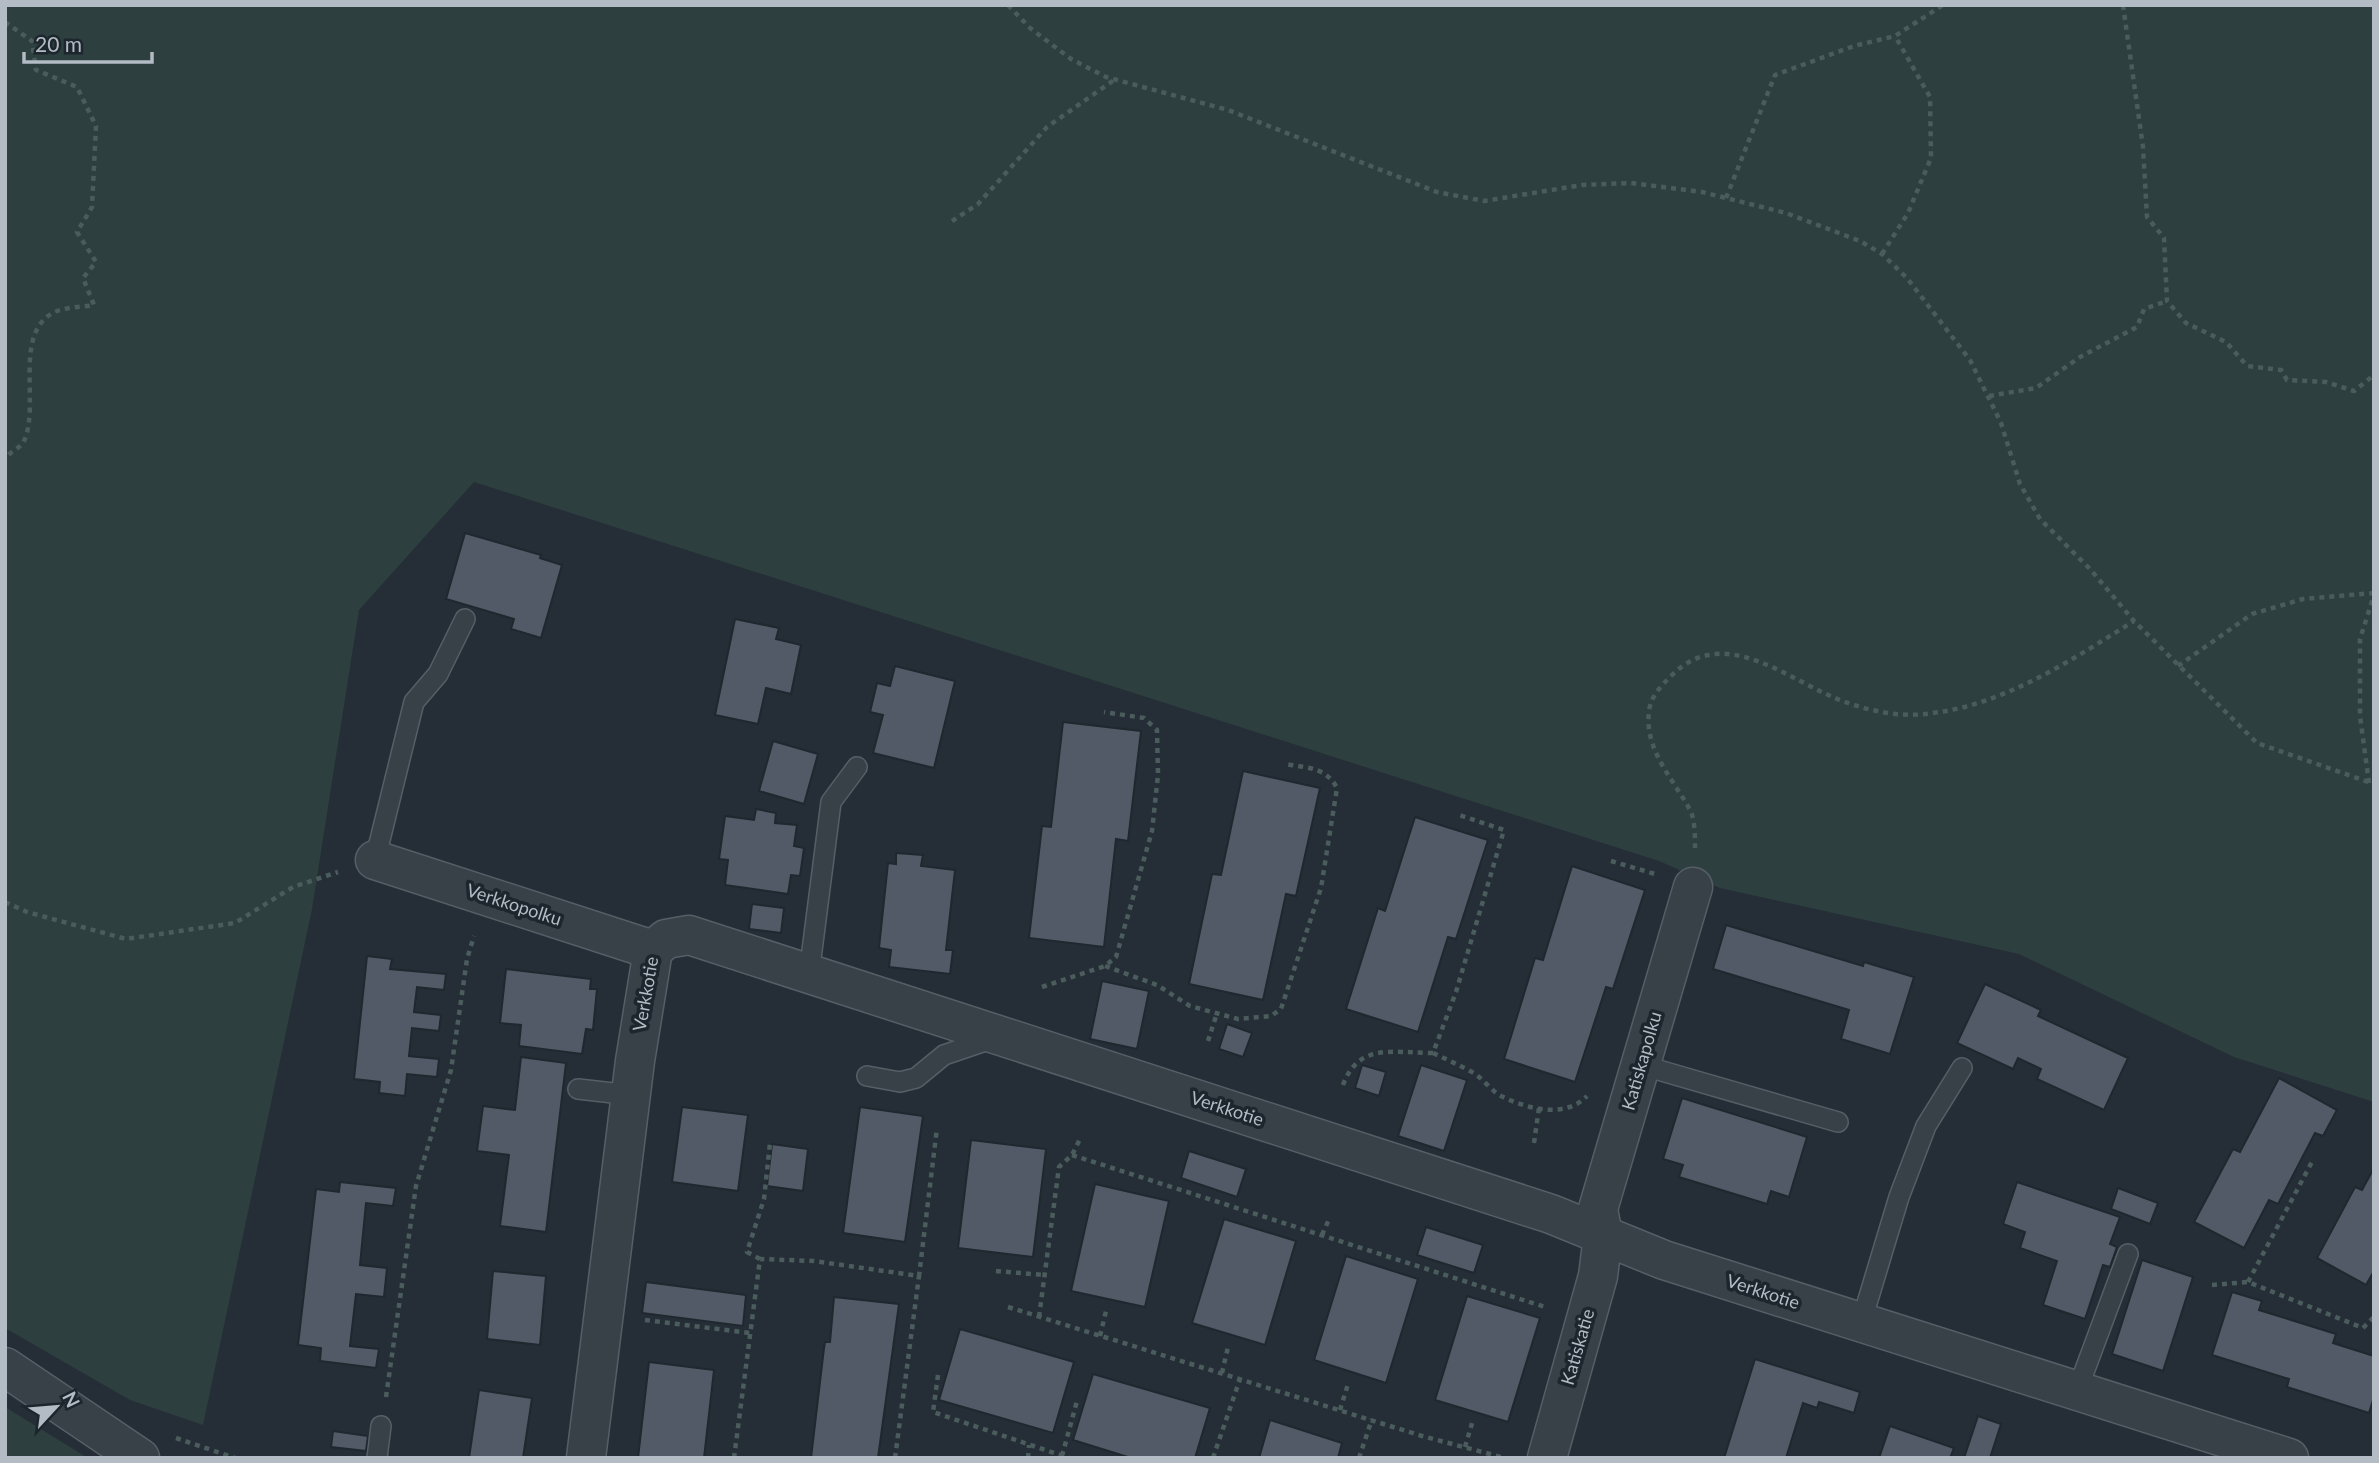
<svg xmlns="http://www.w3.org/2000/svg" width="2379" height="1463" font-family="Lato,sans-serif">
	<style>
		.green { fill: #2d3f3e }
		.building { fill: #515a66; stroke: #1f272f; stroke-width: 2 }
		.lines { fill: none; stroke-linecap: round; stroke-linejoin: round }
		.lane-casing { stroke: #565e66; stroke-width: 22 }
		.street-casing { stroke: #565e66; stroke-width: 41 }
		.path { stroke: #4b5c5c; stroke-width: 4.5; stroke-dasharray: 5 5; stroke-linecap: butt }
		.lane { stroke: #384048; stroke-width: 19 }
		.street { stroke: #384048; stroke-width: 38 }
		.labels { text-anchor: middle; stroke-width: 7; stroke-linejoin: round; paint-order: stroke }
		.street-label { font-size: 18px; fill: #b3bbc4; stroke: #1d252d }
	</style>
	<rect width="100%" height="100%" fill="#252e37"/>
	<g class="green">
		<path d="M 5,5 L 2374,5 L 2374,1102 L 2234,1057 L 2019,954 L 1720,888 L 1659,861 L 474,482 L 359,610 L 312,909 L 203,1425 L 130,1400 L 5,1328 Z"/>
		<path d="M 5,1407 L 83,1455 L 87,1458 L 5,1458 Z"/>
	</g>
	<g class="building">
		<path d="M 465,533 L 541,555 L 540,558 L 562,565 L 541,638 L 511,629 L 514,619 L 446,599 Z"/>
		<path d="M 735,619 L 779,628 L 776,639 L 801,645 L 791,694 L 766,688 L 758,724 L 715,715 Z"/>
		<path d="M 895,666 L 955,681 L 934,768 L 873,753 L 883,715 L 870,712 L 877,683 L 890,686 Z"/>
		<path d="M 1063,722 L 1141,731 L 1128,841 L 1116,839 L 1104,947 L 1029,938 L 1042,826 L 1051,827 Z"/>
		<path d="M 773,741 L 818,754 L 804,804 L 759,791 Z"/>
		<path d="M 1243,771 L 1320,788 L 1296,896 L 1286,894 L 1263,1000 L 1189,984 L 1212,874 L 1221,875 Z"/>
		<path d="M 756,809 L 776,813 L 775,823 L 797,825 L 794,846 L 804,848 L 800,876 L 791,875 L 788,894 L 725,885 L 728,860 L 719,859 L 725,816 L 754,820 Z"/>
		<path d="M 1415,817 L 1488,840 L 1456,939 L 1448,937 L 1418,1032 L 1346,1009 L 1378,908 L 1385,911 Z"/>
		<path d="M 896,853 L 923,855 L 921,866 L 955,870 L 946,950 L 953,950 L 950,974 L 889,967 L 891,950 L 879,948 L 888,863 L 896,864 Z"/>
		<path d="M 1572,866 L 1645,890 L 1613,989 L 1606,987 L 1575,1082 L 1504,1059 L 1535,958 L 1543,960 Z"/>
		<path d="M 752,904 L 784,908 L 781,933 L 749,929 Z"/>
		<path d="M 1726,925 L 1863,966 L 1864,962 L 1914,977 L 1890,1054 L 1841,1039 L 1849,1010 L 1713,969 Z"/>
		<path d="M 367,956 L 392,959 L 390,969 L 446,974 L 444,990 L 417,987 L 414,1012 L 441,1015 L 439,1031 L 412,1028 L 409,1056 L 439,1059 L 437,1077 L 407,1074 L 405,1096 L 379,1093 L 380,1082 L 354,1079 Z"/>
		<path d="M 506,969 L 591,979 L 590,989 L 597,989 L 593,1030 L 586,1029 L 582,1054 L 519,1046 L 521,1025 L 500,1023 Z"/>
		<path d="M 1102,981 L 1149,991 L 1137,1049 L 1090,1039 Z"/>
		<path d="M 1985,984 L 2041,1010 L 2038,1016 L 2128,1058 L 2104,1110 L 2037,1079 L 2041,1069 L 2018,1058 L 2013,1069 L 1957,1043 Z"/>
		<path d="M 1227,1024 L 1252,1033 L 1243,1057 L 1219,1049 Z"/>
		<path d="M 521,1057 L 566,1063 L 546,1232 L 500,1226 L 509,1155 L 477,1151 L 483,1106 L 515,1110 Z"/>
		<path d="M 1362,1065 L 1386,1072 L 1379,1096 L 1355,1088 Z"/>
		<path d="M 1421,1065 L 1467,1080 L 1444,1151 L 1398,1136 Z"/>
		<path d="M 2279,1078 L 2337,1110 L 2323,1136 L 2315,1133 L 2278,1204 L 2269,1200 L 2244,1248 L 2194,1222 L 2233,1149 L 2240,1152 Z"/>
		<path d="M 1682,1098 L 1807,1137 L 1789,1197 L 1771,1191 L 1767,1204 L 1679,1177 L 1683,1165 L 1663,1159 Z"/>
		<path d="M 682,1107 L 748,1115 L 738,1191 L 672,1182 Z"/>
		<path d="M 860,1107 L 923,1116 L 905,1242 L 843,1233 Z"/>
		<path d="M 971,1140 L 1046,1149 L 1033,1257 L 958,1248 Z"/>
		<path d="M 772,1144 L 808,1149 L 803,1191 L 767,1186 Z"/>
		<path d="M 1189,1151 L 1246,1169 L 1237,1197 L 1181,1178 Z"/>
		<path d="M 2374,1168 L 2374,1271 L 2366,1285 L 2317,1258 L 2355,1187 L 2362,1190 Z"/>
		<path d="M 340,1182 L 396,1188 L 393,1206 L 366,1203 L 360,1265 L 387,1268 L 384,1297 L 356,1294 L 350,1346 L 379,1349 L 376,1368 L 320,1361 L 321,1348 L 298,1345 L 316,1189 L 339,1192 Z"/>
		<path d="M 2017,1182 L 2120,1217 L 2110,1244 L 2117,1247 L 2110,1267 L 2103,1265 L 2085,1319 L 2043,1305 L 2057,1261 L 2020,1248 L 2025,1232 L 2003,1224 Z"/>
		<path d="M 1095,1184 L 1169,1201 L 1145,1307 L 1071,1291 Z"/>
		<path d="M 2118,1188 L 2158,1203 L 2150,1224 L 2111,1209 Z"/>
		<path d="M 1224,1219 L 1296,1241 L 1265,1345 L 1192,1323 Z"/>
		<path d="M 1426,1227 L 1483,1245 L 1474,1273 L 1417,1255 Z"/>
		<path d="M 1346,1256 L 1418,1279 L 1386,1383 L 1314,1360 Z"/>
		<path d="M 2142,1260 L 2193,1277 L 2163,1371 L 2112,1354 Z"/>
		<path d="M 493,1271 L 546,1276 L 540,1345 L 487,1339 Z"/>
		<path d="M 646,1282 L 746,1295 L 743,1326 L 642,1313 Z"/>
		<path d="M 2232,1292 L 2262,1301 L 2259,1310 L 2336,1334 L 2333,1343 L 2374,1356 L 2374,1397 L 2369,1413 L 2287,1387 L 2289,1379 L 2212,1355 Z"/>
		<path d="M 1467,1296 L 1540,1318 L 1508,1422 L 1435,1400 Z"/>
		<path d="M 834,1297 L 899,1304 L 878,1458 L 811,1458 L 824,1348 L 825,1342 L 830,1342 Z"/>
		<path d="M 960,1329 L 1074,1362 L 1053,1433 L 939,1400 Z"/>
		<path d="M 1755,1359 L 1860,1392 L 1854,1413 L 1819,1402 L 1817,1408 L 1803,1403 L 1786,1458 L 1724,1458 Z"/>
		<path d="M 649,1362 L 714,1370 L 704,1458 L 638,1458 Z"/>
		<path d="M 1093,1374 L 1210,1408 L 1195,1458 L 1131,1458 L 1073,1440 Z"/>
		<path d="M 479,1390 L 532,1398 L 523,1458 L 469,1458 Z"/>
		<path d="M 1978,1416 L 2001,1424 L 1990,1458 L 1964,1458 Z"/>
		<path d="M 1270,1420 L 1342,1443 L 1338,1458 L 1259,1458 Z"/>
		<path d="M 1890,1426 L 1954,1448 L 1950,1458 L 1879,1458 Z"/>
		<path d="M 333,1431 L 368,1436 L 366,1451 L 331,1447 Z"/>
	</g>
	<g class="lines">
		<defs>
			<g id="lane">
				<path d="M 375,860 L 414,702 L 438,674 L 465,619"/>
				<path d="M 809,974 L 831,802 L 857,767"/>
				<path d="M 1641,1065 L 1838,1122"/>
				<path d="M 867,1076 L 900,1082 L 916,1078 L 944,1055 L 994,1038"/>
				<path d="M 578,1089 L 631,1095"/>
				<path d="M 1861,1323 L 1899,1197 L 1926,1126 L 1962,1068"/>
				<path d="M 2077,1391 L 2128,1254"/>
				<path d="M 377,1458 L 381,1426"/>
			</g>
			<g id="street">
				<path d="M 375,860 L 653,950"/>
				<path d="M 5,1367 L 140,1458"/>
				<path d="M 586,1458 L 635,1061 L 653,950 L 666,939 L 689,935 L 1551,1214 L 1664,1260 L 2289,1458"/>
				<path d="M 1547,1458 L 1598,1276 L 1603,1236 L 1598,1209 L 1693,887"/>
			</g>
		</defs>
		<use href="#lane" class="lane-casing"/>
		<use href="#street" class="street-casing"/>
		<g class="path">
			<path d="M 1008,5 L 1030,28 L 1071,59 L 1106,77 L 1228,110 L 1437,192 L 1484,201 L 1582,185 L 1631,183 L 1702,192 L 1786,213 L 1860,241 L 1882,254 L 1907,278 L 1970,360 L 2001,423 L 2020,484 L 2040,519 L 2090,569 L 2134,621 L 2257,743 L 2374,784"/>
			<path d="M 2123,5 L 2143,147 L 2147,217 L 2164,238 L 2167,301 L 2186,323 L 2226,342 L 2247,366 L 2281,370 L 2287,380 L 2326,382 L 2354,391 L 2374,375"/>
			<path d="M 5,22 L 32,41 L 36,70 L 77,87 L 96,126 L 92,207 L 77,232 L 96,262 L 83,278 L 94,305 C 83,307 68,307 57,311 C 11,330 41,404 24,441 C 21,448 10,451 5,459"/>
			<path d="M 1726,198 L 1775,75 L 1854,46 L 1895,36 L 1943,5"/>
			<path d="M 952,221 L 978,204 L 1047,127 L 1114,80"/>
			<path d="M 1882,254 L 1908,213 L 1931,158 L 1930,97 L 1895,36"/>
			<path d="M 1989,396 L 2036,388 L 2080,357 L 2137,327 L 2144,309 L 2167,301"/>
			<path d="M 2178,666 L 2252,614 L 2303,599 L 2374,593"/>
			<path d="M 2369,783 L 2360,716 L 2360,639 L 2374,595"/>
			<path d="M 1695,848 C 1695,838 1695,821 1691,812 C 1674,779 1644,751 1649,711 C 1651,696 1661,686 1671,676 C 1725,621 1791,683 1845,702 C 1874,712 1903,718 1933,713 C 2006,704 2073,659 2134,621"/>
			<path d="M 1611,861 L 1655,874"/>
			<path d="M 5,902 L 27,912 L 126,939 L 235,923 L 293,887 L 338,872"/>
			<path d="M 1105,966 L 1157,985 L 1190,1006 L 1238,1019 L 1271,1016 L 1281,1009 L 1321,888 L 1337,788 C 1326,767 1307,768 1286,764"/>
			<path d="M 1042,987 L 1105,966 L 1116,957 L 1152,831 L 1158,775 L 1157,730 L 1144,718 L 1104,712"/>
			<path d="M 1208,1041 L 1217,1013"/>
			<path d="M 1433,1053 C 1446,1059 1459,1065 1472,1072 C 1483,1078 1490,1090 1501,1096 C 1527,1109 1565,1119 1587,1096"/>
			<path d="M 1343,1085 C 1359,1042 1393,1053 1433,1053 L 1456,992 L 1504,830 L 1459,815"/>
			<path d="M 1534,1143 L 1539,1108"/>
			<path d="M 1072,1155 L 1548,1308"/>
			<path d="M 1322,1235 L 1330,1217"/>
			<path d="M 760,1259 L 747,1252 L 764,1199 L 770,1143"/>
			<path d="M 996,1271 L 1044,1275"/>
			<path d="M 2248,1282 L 2313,1160"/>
			<path d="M 2212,1285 L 2248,1282 L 2363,1328 L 2374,1317"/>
			<path d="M 1008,1307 L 1422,1436 L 1505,1458"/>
			<path d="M 1039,1317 L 1059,1167 L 1072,1155 L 1081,1137"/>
			<path d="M 645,1320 L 750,1333"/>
			<path d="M 1100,1336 L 1107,1307"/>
			<path d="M 1222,1373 L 1228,1347"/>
			<path d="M 938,1375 L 933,1412 L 1069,1458"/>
			<path d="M 386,1397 L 416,1186 L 451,1070 L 467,959 L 474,936"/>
			<path d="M 1340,1410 L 1348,1384"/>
			<path d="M 176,1438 L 235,1458"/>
			<path d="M 1465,1447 L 1473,1420"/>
			<path d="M 1062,1456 L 1077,1401"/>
			<path d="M 734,1458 L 760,1259 L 814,1261 L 919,1276 L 937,1128"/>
			<path d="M 895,1458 L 919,1276"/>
			<path d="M 1028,1458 L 1029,1445"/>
			<path d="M 1213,1458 L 1240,1379"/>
			<path d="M 1359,1458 L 1372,1419"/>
		</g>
		<use href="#lane" class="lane"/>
		<use href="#street" class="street"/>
	</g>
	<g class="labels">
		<g class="street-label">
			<text transform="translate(514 905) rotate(18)" y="6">Verkkopolku</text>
			<text transform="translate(646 994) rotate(-80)" y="6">Verkkotie</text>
			<text transform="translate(1642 1061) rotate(-74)" y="6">Katiskapolku</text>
			<text transform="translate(1227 1109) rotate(18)" y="6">Verkkotie</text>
			<text transform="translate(1763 1292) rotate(18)" y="6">Verkkotie</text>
			<text transform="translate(1578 1347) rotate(-74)" y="6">Katiskatie</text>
		</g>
	</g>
	<rect width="2379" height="1463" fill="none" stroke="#b3bbc4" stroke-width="14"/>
	<g transform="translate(56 1407) rotate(64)" stroke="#1d252d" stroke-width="5" paint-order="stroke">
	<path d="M0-5L12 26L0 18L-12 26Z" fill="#b3bbc4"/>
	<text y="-10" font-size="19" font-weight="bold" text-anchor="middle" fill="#b3bbc4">N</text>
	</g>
	<path d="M24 52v10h128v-10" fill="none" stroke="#b3bbc4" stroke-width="3.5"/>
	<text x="35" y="52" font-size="21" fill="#b3bbc4" stroke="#1d252d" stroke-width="5" paint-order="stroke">20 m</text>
</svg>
